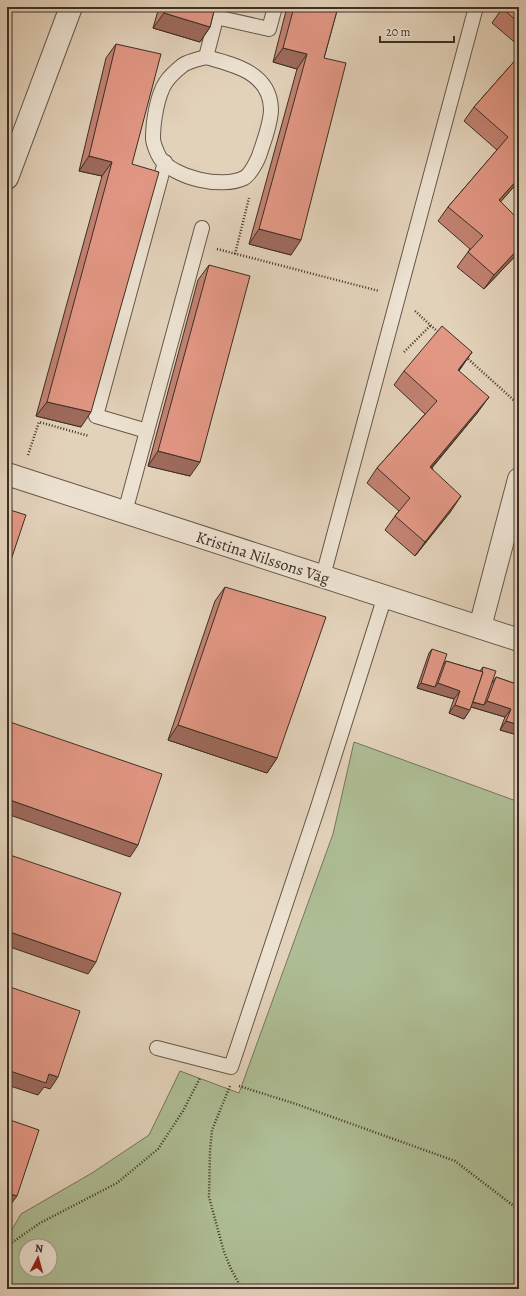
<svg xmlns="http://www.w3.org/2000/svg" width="526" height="1296" font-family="Alegreya,serif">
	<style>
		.green { fill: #aebd95; stroke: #75765d; fill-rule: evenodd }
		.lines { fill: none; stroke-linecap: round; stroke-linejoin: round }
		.lane-casing { stroke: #66584a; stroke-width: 16 }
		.street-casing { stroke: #66584a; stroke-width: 24 }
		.path { stroke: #3c2f25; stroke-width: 2.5; stroke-dasharray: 1 2; stroke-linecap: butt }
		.lane { stroke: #ede2d2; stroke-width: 14 }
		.street { stroke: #ede2d2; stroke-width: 22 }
		.wall { fill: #c28272; stroke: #3c2f25 }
		.shaded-wall { fill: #9e6a5c; stroke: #3c2f25 }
		.building { fill: #e29784; stroke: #3c2f25 }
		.labels { text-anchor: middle; stroke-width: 3; stroke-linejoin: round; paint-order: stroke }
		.street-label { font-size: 16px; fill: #3c2f25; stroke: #ede2d2 }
	</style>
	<rect width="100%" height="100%" fill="#e3d2ba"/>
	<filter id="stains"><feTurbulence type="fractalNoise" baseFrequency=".005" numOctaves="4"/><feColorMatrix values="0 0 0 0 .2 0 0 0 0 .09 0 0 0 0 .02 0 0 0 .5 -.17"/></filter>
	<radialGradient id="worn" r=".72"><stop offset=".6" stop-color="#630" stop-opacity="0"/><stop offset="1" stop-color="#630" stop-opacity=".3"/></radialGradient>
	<path class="green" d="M 354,742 L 519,802 L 519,1289 L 7,1289 L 7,1238 L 21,1214 L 92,1173 L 149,1135 L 180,1071 L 239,1093 L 333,834 ZM 26,1246 L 50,1246 L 50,1270 L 26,1270 Z"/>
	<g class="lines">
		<defs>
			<g id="lane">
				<path d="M 216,17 L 269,29 L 275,7"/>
				<path d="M 206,57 C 235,65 270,73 271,109 C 271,123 264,141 260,153 C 258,160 250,175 244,178 C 222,189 174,178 160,158 C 157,153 153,143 153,138 C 153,123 157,95 166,82 C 170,76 178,69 183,65 C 189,61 199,59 206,57 Z"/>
				<path d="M 206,57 L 219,7"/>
				<path d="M 147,431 L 96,416 L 165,162"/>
				<path d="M 125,512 L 202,228"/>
				<path d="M 323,576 L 476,7"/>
				<path d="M 157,1048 L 231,1067 L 317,810 L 385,596"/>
			</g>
			<g id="street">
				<path d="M 7,178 L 71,7"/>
				<path d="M 7,474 L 519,640"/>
				<path d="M 480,627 L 519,479"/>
			</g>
		</defs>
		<use href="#lane" class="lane-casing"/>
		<use href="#street" class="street-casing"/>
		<g class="path">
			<path d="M 217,249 L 379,291"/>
			<path d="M 235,254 L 249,198"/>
			<path d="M 415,311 L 438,332"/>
			<path d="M 404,352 L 431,325"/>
			<path d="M 466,357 L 519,405"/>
			<path d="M 28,455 L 39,422 L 89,436"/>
			<path d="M 230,1086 L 212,1130 L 210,1151 L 209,1197 L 224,1252 L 231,1269 L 242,1289"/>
			<path d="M 239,1086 L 296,1104 L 455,1161 L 519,1210"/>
			<path d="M 7,1246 L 40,1223 L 117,1183 L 158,1149 L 183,1111 L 200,1078"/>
		</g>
		<use href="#lane" class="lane"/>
		<use href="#street" class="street"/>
	</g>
	<g class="wall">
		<path d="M 159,7 L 215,7 L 210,27 L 200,42 L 153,28 Z"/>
		<path d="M 287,7 L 338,7 L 324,58 L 291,255 L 249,244 L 297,69 L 273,62 Z"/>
		<path d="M 503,7 L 519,7 L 519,46 L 492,23 Z"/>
		<path d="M 116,44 L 132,164 L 81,427 L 36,416 L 102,176 L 79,171 L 106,58 Z"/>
		<path d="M 519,56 L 519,181 L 500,202 L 519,220 L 519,252 L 484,289 L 457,267 L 468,252 L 470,249 L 438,221 L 448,207 L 497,150 L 464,121 L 474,107 Z"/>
		<path d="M 209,265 L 190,476 L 148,466 L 198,280 Z"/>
		<path d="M 472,352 L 459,371 L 478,412 L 432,468 L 451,511 L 415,556 L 385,530 L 395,516 L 399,511 L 367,483 L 377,468 L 425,414 L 394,385 L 404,371 Z"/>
		<path d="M 225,587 L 277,758 L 267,773 L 168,740 L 215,601 Z"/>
		<path d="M 432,649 L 443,665 L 446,661 L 480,671 L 483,667 L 492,683 L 496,677 L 519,685 L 514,734 L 500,730 L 505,717 L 471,707 L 464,719 L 449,713 L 454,699 L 417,688 L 429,653 Z"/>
	</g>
	<g class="shaded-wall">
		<path d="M 164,13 L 210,27 L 200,42 L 153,28 Z"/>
		<path d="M 283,48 L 307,54 L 297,69 L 273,62 Z"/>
		<path d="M 89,156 L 112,162 L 102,176 L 79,171 Z"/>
		<path d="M 519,178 L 519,181 L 489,215 L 499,200 Z"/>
		<path d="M 259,229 L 301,240 L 291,255 L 249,244 Z"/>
		<path d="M 519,248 L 519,252 L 484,289 L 494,275 Z"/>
		<path d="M 472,352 L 462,366 L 448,384 L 458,370 Z"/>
		<path d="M 489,397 L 478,412 L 420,481 L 430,467 Z"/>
		<path d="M 47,402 L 91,412 L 81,427 L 36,416 Z"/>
		<path d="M 158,451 L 200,462 L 190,476 L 148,466 Z"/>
		<path d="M 461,496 L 451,511 L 415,556 L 425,542 Z"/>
		<path d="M 421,683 L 435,687 L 438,683 L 460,691 L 454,699 L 417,688 Z"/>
		<path d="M 487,701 L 511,709 L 505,717 L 468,706 L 471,702 L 484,705 Z"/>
		<path d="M 455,705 L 470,710 L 464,719 L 449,713 Z"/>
		<path d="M 506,721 L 519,725 L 519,728 L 514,734 L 500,730 Z"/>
		<path d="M 178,725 L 277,758 L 267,773 L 168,740 Z"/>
		<path d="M 7,799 L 138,845 L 130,857 L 7,814 Z"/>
		<path d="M 7,931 L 96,962 L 88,974 L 7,946 Z"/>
		<path d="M 7,1070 L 49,1074 L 58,1077 L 50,1089 L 44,1087 L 38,1095 L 7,1085 Z"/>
		<path d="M 7,1193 L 17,1196 L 8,1208 L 7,1208 Z"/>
	</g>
	<g class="building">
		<path d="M 7,7 L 12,7 L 7,24 Z"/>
		<path d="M 165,7 L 215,7 L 210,27 L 164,13 Z"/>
		<path d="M 294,7 L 338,7 L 324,58 L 346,63 L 301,240 L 259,229 L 307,54 L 283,48 Z"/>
		<path d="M 503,7 L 519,7 L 519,23 L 502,8 Z"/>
		<path d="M 116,44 L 161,54 L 132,164 L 159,172 L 91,412 L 47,402 L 112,162 L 89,156 Z"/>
		<path d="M 519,56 L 519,178 L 499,200 L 519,220 L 519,248 L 494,275 L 468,252 L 483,236 L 448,207 L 508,137 L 474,107 Z"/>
		<path d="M 209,265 L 250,276 L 200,462 L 158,451 Z"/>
		<path d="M 442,326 L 472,352 L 458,370 L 489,397 L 430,467 L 461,496 L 425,542 L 395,516 L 410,498 L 377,468 L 437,401 L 404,371 Z"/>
		<path d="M 7,509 L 26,515 L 7,572 Z"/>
		<path d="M 225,587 L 326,617 L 277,758 L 178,725 Z"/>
		<path d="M 432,649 L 447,654 L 435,687 L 421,683 Z"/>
		<path d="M 446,661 L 483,672 L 470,710 L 455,705 L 460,691 L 438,683 Z"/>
		<path d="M 483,667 L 496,671 L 484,705 L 473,702 L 483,672 L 482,671 Z"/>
		<path d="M 496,677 L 519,685 L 519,725 L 506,721 L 511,709 L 487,701 Z"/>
		<path d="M 7,721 L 162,774 L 138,845 L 7,799 Z"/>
		<path d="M 7,854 L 121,893 L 96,962 L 7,931 Z"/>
		<path d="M 7,986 L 80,1011 L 58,1077 L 49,1074 L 46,1083 L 7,1070 Z"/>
		<path d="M 7,1119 L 39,1130 L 17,1196 L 7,1193 Z"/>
	</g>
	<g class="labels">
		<g class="street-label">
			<text transform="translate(263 557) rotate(18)" y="6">Kristina Nilssons Väg</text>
		</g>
	</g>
	<rect width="526" height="1296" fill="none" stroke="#e3d2ba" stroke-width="24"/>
	<rect x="8" y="8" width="510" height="1280" fill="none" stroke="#3c2f25" stroke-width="2"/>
	<rect x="12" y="12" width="502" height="1272" fill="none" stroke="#3c2f25"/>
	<g transform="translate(38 1258) rotate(6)"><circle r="19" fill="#ede2d2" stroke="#a69a8d"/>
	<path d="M0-3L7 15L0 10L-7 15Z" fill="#8f2418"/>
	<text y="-6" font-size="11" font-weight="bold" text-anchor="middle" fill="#3c2f25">N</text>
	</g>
	<path d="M380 36v6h74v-6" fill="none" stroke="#3c2f25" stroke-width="2"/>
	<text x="386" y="36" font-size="12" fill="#3c2f25" stroke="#ede2d2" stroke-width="3" paint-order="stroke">20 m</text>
	<rect width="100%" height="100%" filter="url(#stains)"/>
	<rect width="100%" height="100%" fill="url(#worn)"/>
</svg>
